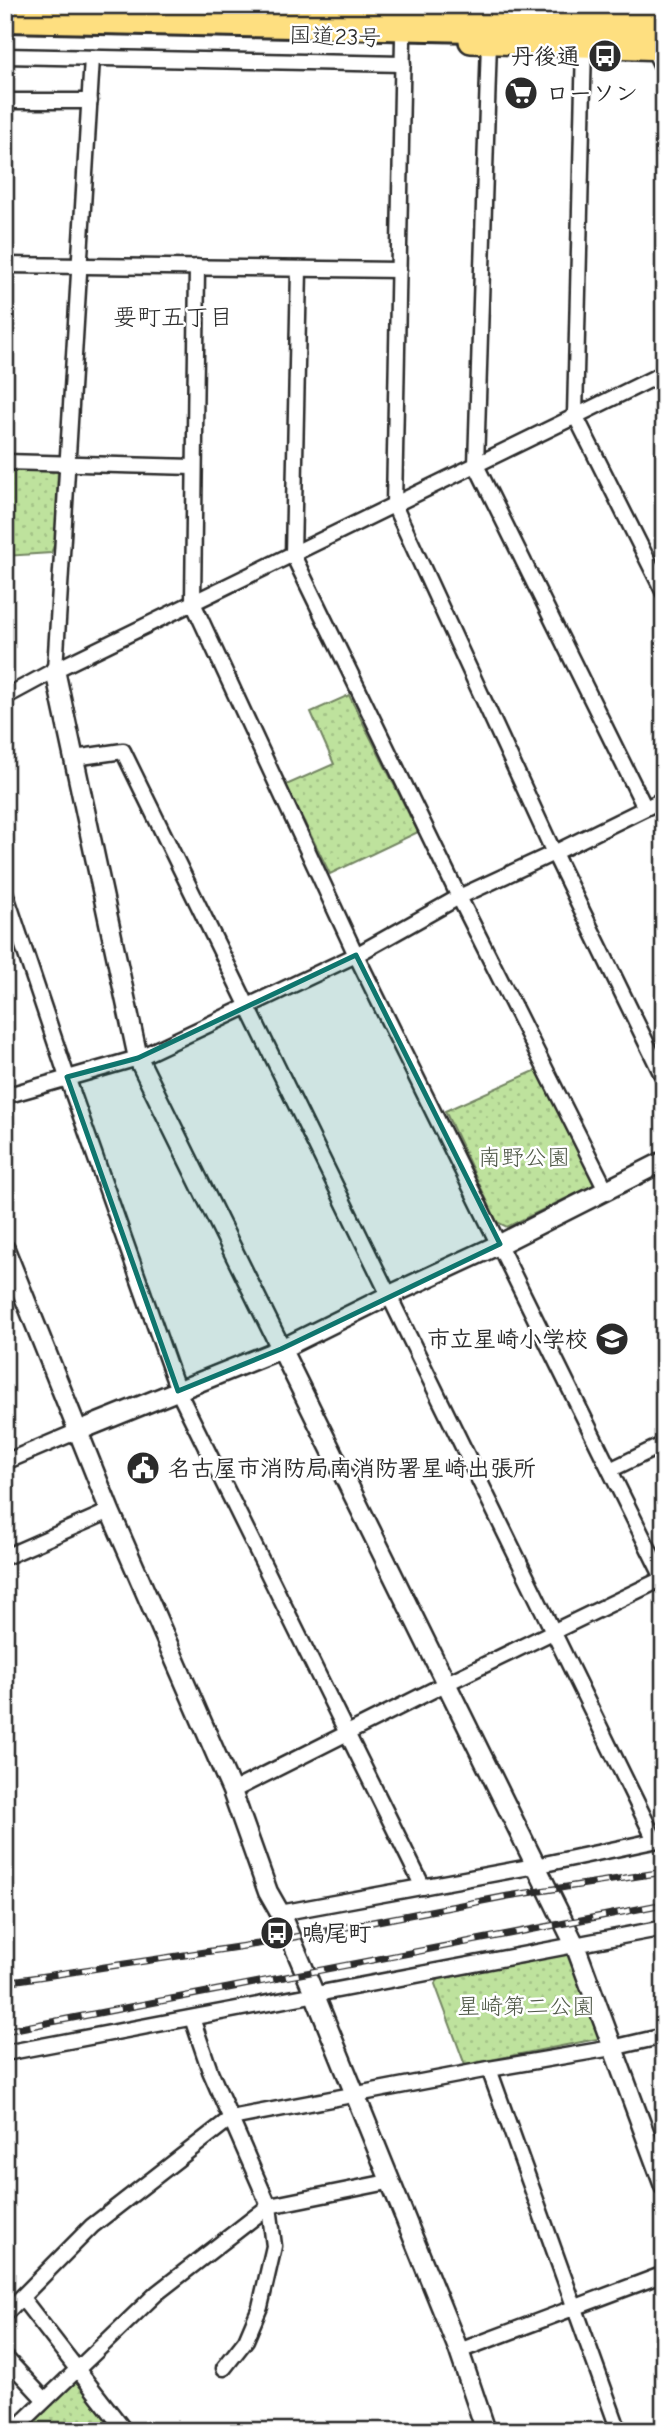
<svg xmlns="http://www.w3.org/2000/svg" width="669" height="2436" font-family="'Comic Neue','Klee One',sans-serif">
	<style>
		.park { fill: url(#park-dots); stroke: #748664; stroke-width: 2 }
		.lines { fill: none; stroke-linecap: round; stroke-linejoin: round }
		.minor-casing { stroke: #2b2b2b; stroke-width: 19 }
		.tertiary-casing { stroke: #2b2b2b; stroke-width: 23 }
		.trunk-casing { stroke: #2b2b2b; stroke-width: 28 }
		.motorway-casing { stroke: #2b2b2b; stroke-width: 30 }
		.minor { stroke: #fff; stroke-width: 14 }
		.tertiary { stroke: #fff; stroke-width: 18 }
		.trunk { stroke: #fedf80; stroke-width: 23 }
		.motorway { stroke: #fedf80; stroke-width: 24 }
		.rail-casing { stroke: #2b2b2b; stroke-width: 7 }
		.rail { stroke: #fff; stroke-width: 4.5; stroke-dasharray: 13; stroke-linecap: butt }
		.marked { fill: #0f766e; fill-opacity: 0.2; stroke: #0f766e; stroke-width: 5; stroke-linejoin: round }
		.labels { text-anchor: middle; stroke-width: 5; stroke-linejoin: round; paint-order: stroke }
		.street-label { font-size: 23px; fill: #2b2b2b; stroke: #fff }
		.poi-label { font-size: 23px; font-weight: bold; fill: #2b2b2b; stroke: #fff; text-anchor: start }
		.park-label { font-size: 23px; fill: #505948; stroke: #fff }
		.neighbourhood-label { font-size: 24px; fill: #2b2b2b; stroke: #fff }
	</style>
	<defs>
		<pattern id="park-dots" width="8" height="8" patternUnits="userSpaceOnUse" patternTransform="scale(1.75)"><rect width="8" height="8" fill="#bee29d"/><path d="M2 2h.1M6 6h.1" fill="none" stroke="#a3c287" stroke-width="1.8" stroke-linecap="round"/></pattern>
	</defs>
	<rect width="100%" height="100%" fill="#fff"/>
	<filter id="ink" filterUnits="userSpaceOnUse"><feTurbulence type="fractalNoise" baseFrequency=".0143" numOctaves="2"/><feDisplacementMap in="SourceGraphic" scale="14" xChannelSelector="R" yChannelSelector="G"/><feConvolveMatrix kernelMatrix="1 2 1 2 8 2 1 2 1" color-interpolation-filters="sRGB"/></filter>
	<g filter="url(#ink)">
		<g class="park">
			<path d="M 5,468 L 58,468 L 55,543 L 51,553 L 5,556 Z"/>
			<path d="M 349,695 L 418,832 L 330,874 L 286,785 L 334,764 L 311,712 Z"/>
			<path d="M 539,1069 L 596,1184 L 507,1227 L 497,1222 L 445,1111 Z"/>
			<path d="M 564,1953 L 570,1957 L 602,2038 L 465,2065 L 435,1984 L 442,1975 Z"/>
			<path d="M 79,2378 L 120,2431 L 23,2431 Z"/>
		</g>
		<g class="lines">
			<defs>
				<g id="minor">
					<path d="M 403,38 L 394,505 L 554,853 L 664,799"/>
					<path d="M 489,41 L 476,465 L 645,808"/>
					<path d="M 584,45 L 575,415 L 664,593"/>
					<path d="M 653,48 L 664,71"/>
					<path d="M 5,56 L 403,64"/>
					<path d="M 5,101 L 90,101"/>
					<path d="M 5,265 L 399,270"/>
					<path d="M 197,267 L 193,603 L 356,955 L 664,1580"/>
					<path d="M 299,269 L 293,555 L 459,897 L 606,1190"/>
					<path d="M 5,462 L 194,467"/>
					<path d="M 55,670 L 92,58"/>
					<path d="M 5,697 L 55,670 L 664,373"/>
					<path d="M 74,758 L 123,751 L 655,1840"/>
					<path d="M 5,892 L 67,1077 L 178,1391 L 423,1887"/>
					<path d="M 5,1096 L 138,1058 L 356,955 L 459,897 L 554,853 L 664,1079"/>
					<path d="M 5,1462 L 78,1431"/>
					<path d="M 610,1470 L 664,1444"/>
					<path d="M 5,1557 L 110,1511"/>
					<path d="M 232,1791 L 445,1684 L 664,1578"/>
					<path d="M 280,1913 L 535,1866 L 663,1839"/>
					<path d="M 192,2018 L 210,2071 L 269,2206 L 274,2246 L 260,2307 L 246,2340 L 224,2368"/>
					<path d="M 5,2053 L 664,1928"/>
					<path d="M 489,2069 L 619,2431"/>
					<path d="M 22,2298 L 125,2431"/>
					<path d="M 5,2314 L 92,2226 L 231,2118 L 489,2069 L 612,2048 L 664,2036"/>
					<path d="M 459,2351 L 664,2274"/>
					<path d="M 5,2357 L 44,2399"/>
					<path d="M 13,2431 L 157,2293 L 269,2206 L 388,2182"/>
				</g>
				<g id="tertiary">
					<path d="M 55,670 L 138,1058 L 575,1945 L 664,2186"/>
					<path d="M 5,1249 L 110,1511 L 232,1791 L 268,1892 L 280,1913 L 314,1993 L 459,2351 L 486,2431"/>
					<path d="M 78,1431 L 281,1349 L 388,1296 L 500,1244 L 664,1161"/>
				</g>
				<path id="trunk" d="M 471,41 L 664,48"/>
				<g id="motorway">
					<path d="M 191,5 L 664,16"/>
					<path d="M 5,19 L 664,33"/>
				</g>
			</defs>
			<use href="#minor" class="minor-casing"/>
			<use href="#tertiary" class="tertiary-casing"/>
			<use href="#trunk" class="trunk-casing"/>
			<use href="#motorway" class="motorway-casing"/>
			<use href="#minor" class="minor"/>
			<use href="#tertiary" class="tertiary"/>
			<use href="#trunk" class="trunk"/>
			<use href="#motorway" class="motorway"/>
			<defs>
				<g id="rail">
					<path d="M 5,1982 L 258,1944 L 508,1896 L 664,1872"/>
					<path d="M 5,2031 L 664,1904"/>
				</g>
			</defs>
			<use href="#rail" class="rail-casing"/>
			<use href="#rail" class="rail"/>
		</g>
	</g>
	<path class="marked" d="M 356,955 L 500,1244 L 281,1349 L 178,1391 L 67,1077 L 138,1058 Z"/>
	<defs>
		<symbol id="bus-disc" viewBox="-11 -11 22 22"><circle r="9.5" fill="#2b2b2b" stroke="#fff"/><path d="M-5-6H5V4H4V6H2V4H-2V6H-4V4H-5ZM-3.5-4V0h7V-4ZM-3.5 1.2v1.5H-2V1.2ZM2 1.2v1.5H3.5V1.2Z" fill="#fff"/></symbol>
		<symbol id="supermarket-disc" viewBox="-11 -11 22 22"><circle r="9.5" fill="#2b2b2b" stroke="#fff"/><path d="M-6-5.5h2.5l.6 2H6L4.5 2H-2.5L-4.4-4H-6ZM-1.5 3.2a1.3 1.3 0 1 0 .1 0ZM3 3.2a1.3 1.3 0 1 0 .1 0Z" fill="#fff"/></symbol>
		<symbol id="school-disc" viewBox="-11 -11 22 22"><circle r="9.5" fill="#2b2b2b" stroke="#fff"/><path d="M0-5L7-2L0 1L-7-2ZM-4 1L0 2.5L4 1V4Q0 6-4 4Z" fill="#fff"/></symbol>
		<symbol id="civic-disc" viewBox="-11 -11 22 22"><circle r="9.5" fill="#2b2b2b" stroke="#fff"/><path d="M-.6-6.5H3V-4.5H.6V-3L4-1V1h2V6H-6V1h2V-1L-.6-3ZM-1.2 2.5V6h2.4V2.5Z" fill="#fff"/></symbol>
	</defs>
	<g fill-rule="evenodd">
		<use href="#bus-disc" x="586" y="37" width="38" height="38"/>
		<use href="#supermarket-disc" x="502" y="74" width="38" height="38"/>
		<use href="#school-disc" x="593" y="1320" width="38" height="38"/>
		<use href="#civic-disc" x="124" y="1449" width="38" height="38"/>
		<use href="#bus-disc" x="258" y="1914" width="38" height="38"/>
	</g>
	<g class="labels">
		<g class="street-label">
			<text transform="translate(335 36) rotate(2)" y="8">国道23号</text>
		</g>
		<g class="poi-label">
			<text x="580" y="64" text-anchor="end">丹後通</text>
			<text x="546" y="101">ローソン</text>
			<text x="588" y="1347" text-anchor="end">市立星崎小学校</text>
			<text x="168" y="1476">名古屋市消防局南消防署星崎出張所</text>
			<text x="302" y="1941">鳴尾町</text>
		</g>
		<g class="park-label">
			<text x="524" y="1165">南野公園</text>
			<text x="526" y="2014">星崎第二公園</text>
		</g>
		<g class="neighbourhood-label">
			<text x="173" y="325">要町五丁目</text>
		</g>
	</g>
	<rect width="669" height="2436" fill="none" stroke="#fff" stroke-width="28"/>
	<rect x="14" y="14" width="641" height="2408" fill="none" stroke="#2b2b2b" stroke-width="2.5" filter="url(#ink)"/>
</svg>
